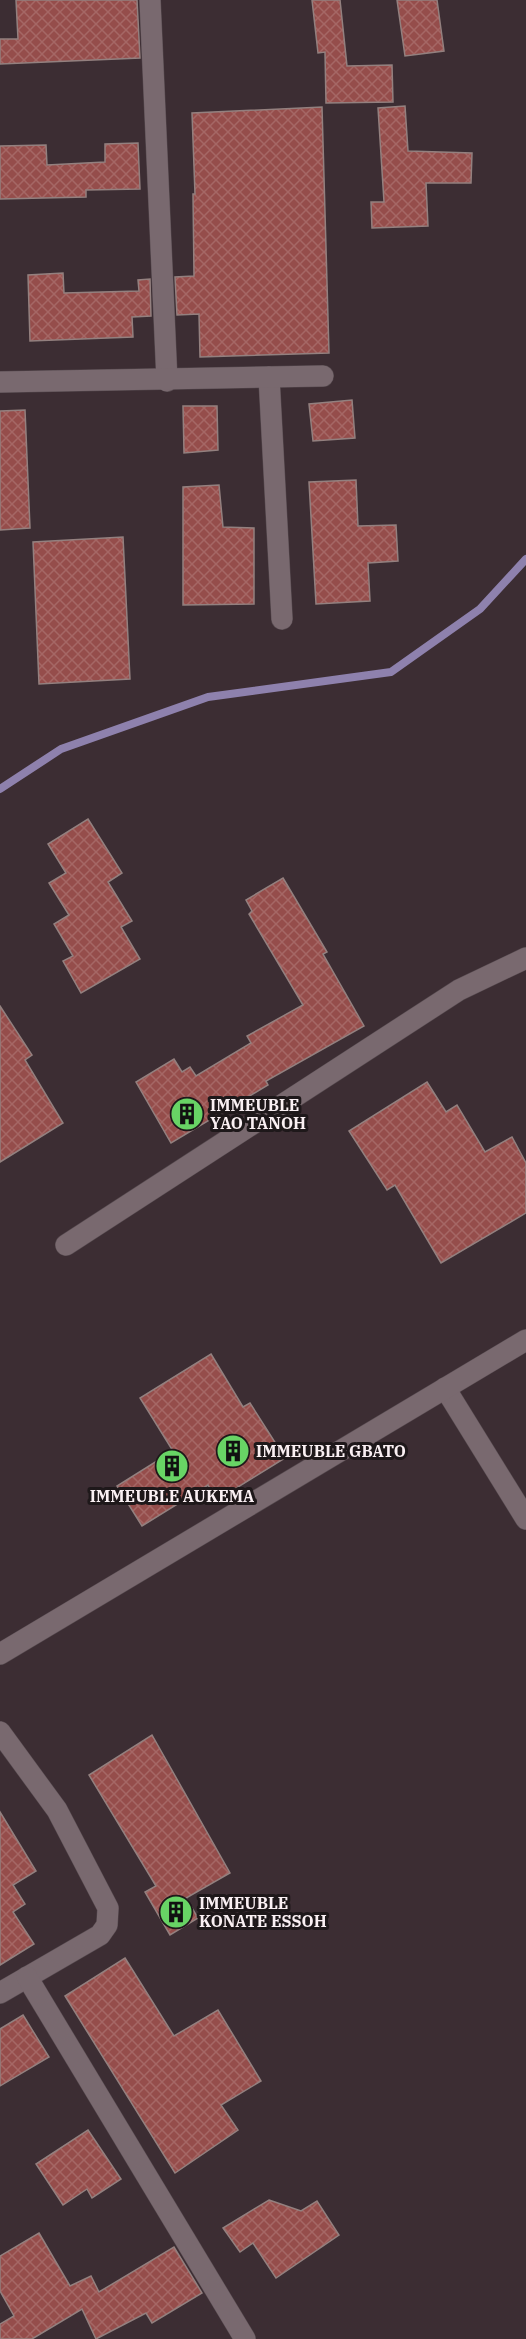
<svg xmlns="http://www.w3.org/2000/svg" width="526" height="2339" font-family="'IBM Plex Serif',serif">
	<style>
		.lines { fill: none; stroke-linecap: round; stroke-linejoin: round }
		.stream { stroke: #8e81ad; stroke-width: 8 }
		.building { fill: url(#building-cross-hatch); stroke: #93807f; stroke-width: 1.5 }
		.street-casing { stroke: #564a4f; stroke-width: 22 }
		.street { stroke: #79696f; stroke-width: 21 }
		.labels { text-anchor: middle; stroke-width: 6; stroke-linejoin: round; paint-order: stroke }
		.poi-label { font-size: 16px; font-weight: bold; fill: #faf0f3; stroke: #1e181a; text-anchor: start }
	</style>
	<defs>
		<pattern id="building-cross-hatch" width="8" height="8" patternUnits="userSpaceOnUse" patternTransform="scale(1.5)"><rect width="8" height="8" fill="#954d4b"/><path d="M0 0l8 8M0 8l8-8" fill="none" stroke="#a56765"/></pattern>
	</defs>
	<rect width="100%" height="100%" fill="#3c2d33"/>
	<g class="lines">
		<path class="stream" d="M 0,789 L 61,749 L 208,697 L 391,672 L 480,609 L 526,559"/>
	</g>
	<g class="building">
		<path d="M 16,0 L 137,0 L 140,58 L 0,64 L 0,39 L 18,39 Z"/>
		<path d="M 312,0 L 340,0 L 347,66 L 392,65 L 393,102 L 326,103 L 325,52 L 318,53 Z"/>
		<path d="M 397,0 L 437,0 L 444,51 L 405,56 Z"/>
		<path d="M 405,106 L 408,151 L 472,153 L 471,183 L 426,183 L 428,226 L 372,228 L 371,202 L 384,202 L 378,108 Z"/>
		<path d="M 322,107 L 329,353 L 200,357 L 199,314 L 177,315 L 175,277 L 194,276 L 193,194 L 195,194 L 192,113 Z"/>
		<path d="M 138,143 L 140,189 L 86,190 L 86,197 L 0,199 L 0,146 L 46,145 L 47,165 L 105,162 L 105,144 Z"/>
		<path d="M 63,273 L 64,293 L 139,291 L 138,280 L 150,279 L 151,316 L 132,317 L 133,337 L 30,341 L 28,275 Z"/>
		<path d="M 352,400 L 355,438 L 313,441 L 309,404 Z"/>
		<path d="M 183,406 L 217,406 L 218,450 L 184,453 Z"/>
		<path d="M 25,410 L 30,528 L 0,530 L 0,411 Z"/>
		<path d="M 356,480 L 358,526 L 396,525 L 398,561 L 368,563 L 370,601 L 316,604 L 309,482 Z"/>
		<path d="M 219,485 L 223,527 L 254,528 L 254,604 L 183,605 L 183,487 Z"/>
		<path d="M 123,537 L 130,679 L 39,684 L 33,542 Z"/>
		<path d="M 88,819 L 122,873 L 108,882 L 132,921 L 121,927 L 140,959 L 81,993 L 63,961 L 73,956 L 54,924 L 69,915 L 49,883 L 66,873 L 48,844 Z"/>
		<path d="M 283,878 L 327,952 L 323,954 L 364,1026 L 266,1081 L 268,1085 L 171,1143 L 136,1082 L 174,1059 L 182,1072 L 190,1067 L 196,1076 L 251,1043 L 247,1036 L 303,1005 L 249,914 L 252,911 L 246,900 Z"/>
		<path d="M 0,1006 L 32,1055 L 25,1060 L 63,1123 L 0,1162 Z"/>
		<path d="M 427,1082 L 446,1112 L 457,1105 L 485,1152 L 512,1137 L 526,1163 L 526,1213 L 441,1263 L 395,1185 L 387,1190 L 349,1131 Z"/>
		<path d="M 211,1354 L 243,1407 L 250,1403 L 285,1458 L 217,1500 L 208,1485 L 142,1526 L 117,1486 L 173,1451 L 140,1398 Z"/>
		<path d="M 152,1735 L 230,1873 L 186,1898 L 198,1918 L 170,1935 L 145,1892 L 156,1886 L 89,1775 Z"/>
		<path d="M 0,1812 L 36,1871 L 13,1885 L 25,1904 L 13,1912 L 34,1944 L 0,1965 Z"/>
		<path d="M 125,1958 L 174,2036 L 218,2010 L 261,2081 L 221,2105 L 238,2130 L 175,2173 L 65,1996 Z"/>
		<path d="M 23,2015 L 49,2057 L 0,2086 L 0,2029 Z"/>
		<path d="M 88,2130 L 121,2179 L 92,2198 L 87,2189 L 63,2205 L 36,2164 Z"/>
		<path d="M 269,2200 L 301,2211 L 317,2201 L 339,2235 L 276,2278 L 253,2243 L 240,2252 L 223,2228 Z"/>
		<path d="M 39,2233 L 70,2286 L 91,2276 L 99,2292 L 174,2247 L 202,2293 L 152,2323 L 146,2313 L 96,2339 L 82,2309 L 32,2339 L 0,2339 L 0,2324 L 14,2316 L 0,2291 L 0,2256 Z"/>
	</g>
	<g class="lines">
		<defs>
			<g id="street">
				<path d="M 150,0 L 167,381"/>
				<path d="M 269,377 L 282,619"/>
				<path d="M 0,382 L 323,376"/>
				<path d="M 66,1245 L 459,990 L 526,958"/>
				<path d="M 445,1388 L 526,1519"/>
				<path d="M 0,1654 L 526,1340"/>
				<path d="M 0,1732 L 57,1810 L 108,1908 L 107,1925 L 100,1935 L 0,1993"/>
				<path d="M 27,1977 L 245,2339"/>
			</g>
		</defs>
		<use href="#street" class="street-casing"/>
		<use href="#street" class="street"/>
	</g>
	<defs>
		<symbol id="building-disc" viewBox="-11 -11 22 22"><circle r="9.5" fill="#68d465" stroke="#1e181a"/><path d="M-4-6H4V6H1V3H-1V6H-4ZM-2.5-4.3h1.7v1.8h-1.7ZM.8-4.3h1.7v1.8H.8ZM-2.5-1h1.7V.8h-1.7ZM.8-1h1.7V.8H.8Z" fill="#111"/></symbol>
	</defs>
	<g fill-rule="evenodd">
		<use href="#building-disc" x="168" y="1095" width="38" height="38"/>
		<use href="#building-disc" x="214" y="1432" width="38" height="38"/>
		<use href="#building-disc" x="153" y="1447" width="38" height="38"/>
		<use href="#building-disc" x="157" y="1893" width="38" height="38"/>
	</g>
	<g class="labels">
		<g class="poi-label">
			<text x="210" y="1111">IMMEUBLE<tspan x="210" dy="18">YAO TANOH</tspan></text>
			<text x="256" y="1457">IMMEUBLE GBATO</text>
			<text x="172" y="1502" text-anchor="middle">IMMEUBLE AUKEMA</text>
			<text x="199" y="1909">IMMEUBLE<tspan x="199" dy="18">KONATE ESSOH</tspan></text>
		</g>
	</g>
</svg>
